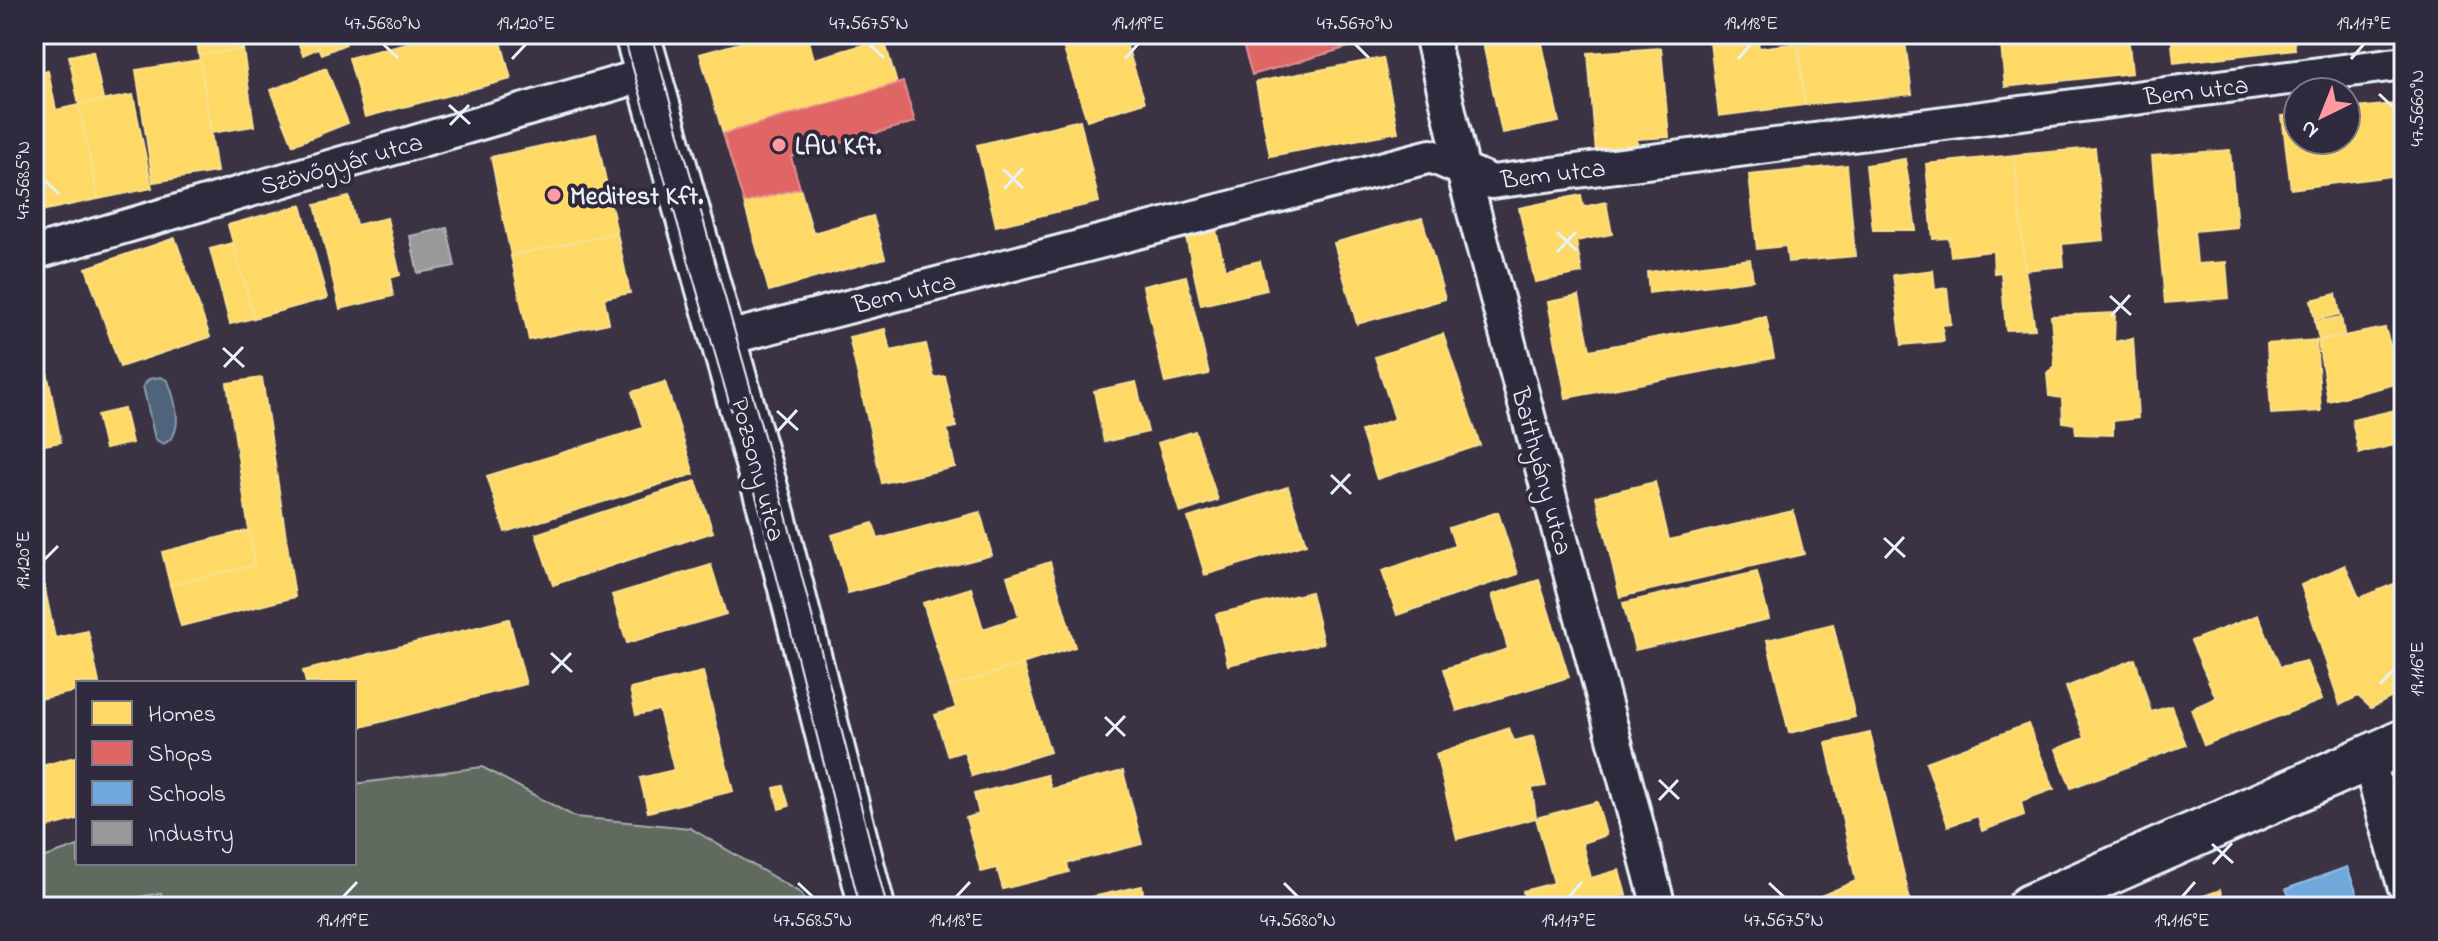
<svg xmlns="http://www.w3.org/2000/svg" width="2438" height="941" font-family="'Indie Flower',sans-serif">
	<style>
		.green { fill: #606a5e; stroke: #a4aeab; stroke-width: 2 }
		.water { fill: #50647b; stroke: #8d9cad; stroke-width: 2 }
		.homes { fill: #ffd966; stroke: #f8e092; stroke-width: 2 }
		.shops { fill: #e06666; stroke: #e29092; stroke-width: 2 }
		.schools { fill: #6fa8dc; stroke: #93bee4; stroke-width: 2 }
		.industry { fill: #999; stroke: #b1b3b6; stroke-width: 2 }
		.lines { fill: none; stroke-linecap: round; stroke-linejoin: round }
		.street-casing { stroke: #e8f1f8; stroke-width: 38 }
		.secondary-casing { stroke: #e8f1f8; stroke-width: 50 }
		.street { stroke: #2f2a3d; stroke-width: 32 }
		.secondary { stroke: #2f2a3d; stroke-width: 44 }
		.tram { stroke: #e8f1f8; stroke-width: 2 }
		.ticks { fill: none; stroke: #e8f1f8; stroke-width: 3 }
		.poi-dot { fill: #ff9aa2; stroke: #2f2a3d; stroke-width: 3 }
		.labels { text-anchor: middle; stroke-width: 8; stroke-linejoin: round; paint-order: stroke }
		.street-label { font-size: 26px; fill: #e8f1f8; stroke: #2f2a3d }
		.poi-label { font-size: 26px; font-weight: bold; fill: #e8f1f8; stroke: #2f2a3d; text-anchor: start }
		.neatline { fill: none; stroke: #e8f1f8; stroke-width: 3 }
		.ticks-label { font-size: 20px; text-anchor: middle; fill: #e8f1f8 }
	</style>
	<rect width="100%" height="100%" fill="#3b3343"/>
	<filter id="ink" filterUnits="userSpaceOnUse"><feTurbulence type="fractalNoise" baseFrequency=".0125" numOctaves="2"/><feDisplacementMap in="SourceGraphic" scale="16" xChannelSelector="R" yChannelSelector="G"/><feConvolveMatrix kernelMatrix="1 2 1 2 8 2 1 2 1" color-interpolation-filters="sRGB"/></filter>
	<g filter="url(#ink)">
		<path class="green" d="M 482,767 L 575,817 L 690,828 L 802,894 L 805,907 L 165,907 L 161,893 L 86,907 L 34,907 L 34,861 L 78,846 L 78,863 L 354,863 L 354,784 Z"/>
		<path class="water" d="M 161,377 L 168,381 C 175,399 186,435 163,444 L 155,439 L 143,386 L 149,379 Z"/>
		<g class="homes">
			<path d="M 196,34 L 241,34 L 243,49 L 199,55 Z"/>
			<path d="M 313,34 L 342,34 L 346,44 L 322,54 Z"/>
			<path d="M 441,34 L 499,34 L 511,79 L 365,117 L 349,58 Z"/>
			<path d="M 772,34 L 807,34 L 814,59 L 884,39 L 897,84 L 723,134 L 700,54 Z"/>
			<path d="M 1059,34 L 1123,34 L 1145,102 L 1087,120 Z"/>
			<path d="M 1481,34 L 1540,34 L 1559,122 L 1502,133 Z"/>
			<path d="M 1709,34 L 1757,34 L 1759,48 L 1797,43 L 1805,105 L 1719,116 Z"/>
			<path d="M 1861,34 L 1904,34 L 1912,94 L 1805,105 L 1799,45 L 1861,38 Z"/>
			<path d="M 2000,34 L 2128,34 L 2132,73 L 2005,87 Z"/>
			<path d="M 2171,34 L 2294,34 L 2295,49 L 2174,63 Z"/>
			<path d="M 314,36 L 319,48 L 303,55 L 298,42 Z"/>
			<path d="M 1661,48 L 1669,137 L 1637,139 L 1638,150 L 1596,153 L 1588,53 Z"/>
			<path d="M 243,49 L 254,126 L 211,133 L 199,55 Z"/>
			<path d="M 93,51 L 103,100 L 79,105 L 69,56 Z"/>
			<path d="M 1383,58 L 1398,132 L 1270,156 L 1256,82 Z"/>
			<path d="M 200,60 L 217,172 L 153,182 L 136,70 Z"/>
			<path d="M 326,68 L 348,123 L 293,145 L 271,90 Z"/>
			<path d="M 48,71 L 56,110 L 79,105 L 98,199 L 41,211 L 34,177 L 34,74 Z"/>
			<path d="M 133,95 L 152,188 L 98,199 L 79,105 Z"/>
			<path d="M 2404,103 L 2404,247 L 2392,176 L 2291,189 L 2282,116 L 2298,114 L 2298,140 L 2346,140 L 2346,109 Z"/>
			<path d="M 1080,120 L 1099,202 L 996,226 L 977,145 Z"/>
			<path d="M 596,134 L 617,233 L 511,256 L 491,157 Z"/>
			<path d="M 2095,148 L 2104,240 L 2062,244 L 2064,266 L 2025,270 L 2014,155 Z"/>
			<path d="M 2230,150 L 2237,227 L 2194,231 L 2197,264 L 2226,262 L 2229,298 L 2165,303 L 2152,156 Z"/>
			<path d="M 2014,155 L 2025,270 L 2035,329 L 2006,330 L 2001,272 L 1994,273 L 1993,251 L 1951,256 L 1949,238 L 1933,239 L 1926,164 Z"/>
			<path d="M 1905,159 L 1916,230 L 1873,230 L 1866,165 Z"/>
			<path d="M 1847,165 L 1855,256 L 1788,262 L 1786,246 L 1757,249 L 1749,175 Z"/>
			<path d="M 800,188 L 813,233 L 873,216 L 885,258 L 769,291 L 744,203 Z"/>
			<path d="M 1581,195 L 1583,207 L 1606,202 L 1612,234 L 1576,241 L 1582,273 L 1535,282 L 1519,208 Z"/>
			<path d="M 349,197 L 356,225 L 387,218 L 400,275 L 390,278 L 393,296 L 340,309 L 315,205 Z"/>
			<path d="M 301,205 L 327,298 L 254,318 L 228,225 Z"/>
			<path d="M 1422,218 L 1445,299 L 1357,324 L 1334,243 Z"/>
			<path d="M 1216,230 L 1225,269 L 1260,261 L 1267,290 L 1201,305 L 1186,237 Z"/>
			<path d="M 617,233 L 630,293 L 604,298 L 609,323 L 529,340 L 511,256 Z"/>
			<path d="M 175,238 L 210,337 L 120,367 L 86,268 Z"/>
			<path d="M 233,243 L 254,318 L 230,324 L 210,249 Z"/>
			<path d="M 1750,259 L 1753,280 L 1649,293 L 1647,272 Z"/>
			<path d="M 1933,270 L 1935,290 L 1947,288 L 1951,324 L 1942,325 L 1944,341 L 1902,345 L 1893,275 Z"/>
			<path d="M 1186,276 L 1209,374 L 1165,383 L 1143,286 Z"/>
			<path d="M 2336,294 L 2340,314 L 2315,320 L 2311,300 Z"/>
			<path d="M 1579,296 L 1590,350 L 1766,317 L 1774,358 L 1566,398 L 1548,302 Z"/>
			<path d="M 34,307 L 61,442 L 34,447 Z"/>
			<path d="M 2115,313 L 2114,342 L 2133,338 L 2138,418 L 2113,421 L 2113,435 L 2076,434 L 2075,424 L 2063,422 L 2062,398 L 2049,396 L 2047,373 L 2055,366 L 2051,316 Z"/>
			<path d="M 2341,317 L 2344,334 L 2319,340 L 2315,322 Z"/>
			<path d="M 2385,328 L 2391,348 L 2404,345 L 2404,382 L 2328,401 L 2318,341 Z"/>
			<path d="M 885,329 L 890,351 L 926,344 L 934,378 L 945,376 L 956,427 L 947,429 L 955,467 L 882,483 L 849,337 Z"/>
			<path d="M 1443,334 L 1480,445 L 1377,479 L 1361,431 L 1395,419 L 1375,357 Z"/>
			<path d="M 2316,340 L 2321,411 L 2271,414 L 2267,344 Z"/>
			<path d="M 262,378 L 295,597 L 181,626 L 170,585 L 254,565 L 227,383 Z"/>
			<path d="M 665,382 L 694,474 L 505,532 L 487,476 L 643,428 L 632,392 Z"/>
			<path d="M 1136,382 L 1148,432 L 1104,442 L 1094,391 Z"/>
			<path d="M 2404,408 L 2404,443 L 2359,453 L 2352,420 Z"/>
			<path d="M 124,409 L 132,443 L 105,449 L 97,415 Z"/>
			<path d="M 1195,431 L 1218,500 L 1180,513 L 1158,443 Z"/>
			<path d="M 696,481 L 713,532 L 553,585 L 536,534 Z"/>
			<path d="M 1655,482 L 1669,540 L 1793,511 L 1804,554 L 1620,597 L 1596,496 Z"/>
			<path d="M 1288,487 L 1306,544 L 1205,575 L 1188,518 Z"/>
			<path d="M 980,512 L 992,555 L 848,593 L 832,535 L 873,523 L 878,539 Z"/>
			<path d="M 1498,512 L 1518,574 L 1397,615 L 1382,571 L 1455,546 L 1449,528 Z"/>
			<path d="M 249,530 L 254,565 L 170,585 L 162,552 Z"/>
			<path d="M 34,536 L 55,638 L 88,631 L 99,683 L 78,683 L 78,691 L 34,700 Z"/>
			<path d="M 1050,562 L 1075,647 L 949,687 L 923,603 L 971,588 L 983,629 L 1019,617 L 1007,576 Z"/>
			<path d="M 711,565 L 726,614 L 627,643 L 612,595 Z"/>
			<path d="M 2345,565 L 2359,598 L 2404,580 L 2404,676 L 2401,677 L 2396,695 L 2371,708 L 2358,696 L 2340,705 L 2301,585 Z"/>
			<path d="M 1757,572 L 1769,619 L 1635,650 L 1623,603 Z"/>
			<path d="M 1539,580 L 1569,677 L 1457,711 L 1444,669 L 1508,649 L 1492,595 Z"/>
			<path d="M 1311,592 L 1323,643 L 1228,665 L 1216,614 Z"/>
			<path d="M 2258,615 L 2280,667 L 2306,661 L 2322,700 L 2204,745 L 2191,709 L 2216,698 L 2191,641 Z"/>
			<path d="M 509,619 L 526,684 L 354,729 L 354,683 L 306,683 L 303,671 Z"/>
			<path d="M 1833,624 L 1855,717 L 1789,733 L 1767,640 Z"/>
			<path d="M 2135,659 L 2151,712 L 2171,706 L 2186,745 L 2071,788 L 2056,749 L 2085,738 L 2066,687 Z"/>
			<path d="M 1023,664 L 1050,752 L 972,776 L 964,751 L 948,756 L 935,715 L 956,708 L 949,687 Z"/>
			<path d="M 703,672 L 733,791 L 648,812 L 640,778 L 674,770 L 659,710 L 636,715 L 630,689 Z"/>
			<path d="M 2028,724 L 2054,789 L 2021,801 L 2024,815 L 1982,831 L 1978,816 L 1948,826 L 1926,762 Z"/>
			<path d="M 1509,728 L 1514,741 L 1533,736 L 1546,786 L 1532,788 L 1536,818 L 1457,839 L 1436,754 Z"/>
			<path d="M 1870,733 L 1911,904 L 1905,907 L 1795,907 L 1856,881 L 1826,743 Z"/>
			<path d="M 78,756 L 78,819 L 34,831 L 34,768 Z"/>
			<path d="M 1123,771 L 1142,844 L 1067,863 L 1069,872 L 1003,889 L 997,868 L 981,872 L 966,818 L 979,814 L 974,794 L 1047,775 L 1051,789 Z"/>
			<path d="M 783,786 L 789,806 L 779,809 L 774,788 Z"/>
			<path d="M 1597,802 L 1606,835 L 1582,843 L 1591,878 L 1619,870 L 1626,895 L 1583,907 L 1527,907 L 1523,891 L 1554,883 L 1536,818 Z"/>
			<path d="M 1142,886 L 1145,907 L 1046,907 Z"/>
			<path d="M 2220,890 L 2226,907 L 2188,907 L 2187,902 Z"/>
		</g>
		<g class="shops">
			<path d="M 1240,34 L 1394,34 L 1252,75 Z"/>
			<path d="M 903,82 L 915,122 L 791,157 L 800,188 L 744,203 L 723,134 Z"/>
		</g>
		<path class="schools" d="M 2347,867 L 2362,907 L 2285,907 L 2293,904 L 2286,889 Z"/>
		<path class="industry" d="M 447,228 L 455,266 L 418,273 L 410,236 Z"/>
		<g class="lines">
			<defs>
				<g id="street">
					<path d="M 1431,34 L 1463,171 L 1659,907"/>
					<path d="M 34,253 L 648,74"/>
					<path d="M 724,339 L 1431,156 L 1492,182 L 2404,63"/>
					<path d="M 2368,758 L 2404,885"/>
				</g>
				<g id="secondary">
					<path d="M 637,34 L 772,513 L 872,907"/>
					<path d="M 2030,907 L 2404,742"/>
				</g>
			</defs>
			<use href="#street" class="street-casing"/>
			<use href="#secondary" class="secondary-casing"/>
			<use href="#street" class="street"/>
			<use href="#secondary" class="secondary"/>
			<g class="tram">
				<path d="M 623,34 L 760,510 L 860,907"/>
				<path d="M 651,34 L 784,507 L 887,907"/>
			</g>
		</g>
	</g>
	<path class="ticks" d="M 383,44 L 398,58M 869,44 L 884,58M 1355,44 L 1369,58M 512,59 L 526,44M 1125,59 L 1138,44M 1738,59 L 1751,44M 2351,59 L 2364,44M 2379,94 L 2394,108M 449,105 L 470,124M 450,125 L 469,105M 1003,169 L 1023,188M 44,180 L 59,194M 1004,189 L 1023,168M 1557,232 L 1577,251M 1557,252 L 1576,232M 2110,296 L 2131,315M 2111,316 L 2130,295M 223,348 L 244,367M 224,367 L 243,347M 777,411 L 798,430M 778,431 L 797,410M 1331,475 L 1351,494M 1331,494 L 1350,474M 1884,538 L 1905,557M 1885,558 L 1904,537M 44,560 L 58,546M 551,653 L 572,672M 552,673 L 571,653M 2380,684 L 2394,669M 1105,717 L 1125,736M 1106,736 L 1125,716M 1659,780 L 1679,799M 1659,800 L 1678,780M 2212,844 L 2233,863M 2213,864 L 2232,843M 798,883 L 813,897M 1284,883 L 1298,897M 1769,883 L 1784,897M 343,897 L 357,882M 956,897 L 970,882M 1569,897 L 1582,882M 2182,897 L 2195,882"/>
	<g class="poi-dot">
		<circle cx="779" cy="145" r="8"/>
		<circle cx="554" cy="195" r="8"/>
	</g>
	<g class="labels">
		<g class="street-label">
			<text transform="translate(2196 90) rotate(-7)" y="9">Bem utca</text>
			<text transform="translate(341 163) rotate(-16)" y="9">Szövőgyár utca</text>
			<text transform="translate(1553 173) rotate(-7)" y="9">Bem utca</text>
			<text transform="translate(904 292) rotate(-14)" y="9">Bem utca</text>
			<text transform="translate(759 469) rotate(75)" y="9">Pozsony utca</text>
			<text transform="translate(1543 471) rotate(75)" y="9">Batthyány utca</text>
		</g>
		<g class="poi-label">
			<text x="795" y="154">LAU Kft.</text>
			<text x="570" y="204">Meditest Kft.</text>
		</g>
	</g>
	<rect width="2438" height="941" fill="none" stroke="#2f2a3d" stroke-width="88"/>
	<rect x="76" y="681" width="280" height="184" fill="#2f2a3d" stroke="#797a88" stroke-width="2"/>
	<rect x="92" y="701" width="40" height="24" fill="#ffd966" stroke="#797a88" stroke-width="2"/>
	<text x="148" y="721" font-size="24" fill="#e8f1f8">Homes</text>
	<rect x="92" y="741" width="40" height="24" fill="#e06666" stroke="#797a88" stroke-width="2"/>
	<text x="148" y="761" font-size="24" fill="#e8f1f8">Shops</text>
	<rect x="92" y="781" width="40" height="24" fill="#6fa8dc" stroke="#797a88" stroke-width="2"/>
	<text x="148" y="801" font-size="24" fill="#e8f1f8">Schools</text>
	<rect x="92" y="821" width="40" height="24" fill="#999999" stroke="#797a88" stroke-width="2"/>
	<text x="148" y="841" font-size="24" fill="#e8f1f8">Industry</text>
	<g transform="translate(2322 116) rotate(223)"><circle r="38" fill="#2f2a3d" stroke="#797a88" stroke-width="2"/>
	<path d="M0-6L14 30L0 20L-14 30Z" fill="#ff9aa2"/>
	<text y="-12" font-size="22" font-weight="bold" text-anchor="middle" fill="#e8f1f8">N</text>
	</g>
	<rect x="44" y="44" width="2350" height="853" class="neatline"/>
	<g class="ticks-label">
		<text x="383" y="29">47.5680°N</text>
		<text x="526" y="29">19.120°E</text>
		<text x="869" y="29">47.5675°N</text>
		<text x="1138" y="29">19.119°E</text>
		<text x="1355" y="29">47.5670°N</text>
		<text x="1751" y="29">19.118°E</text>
		<text x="2364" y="29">19.117°E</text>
		<text transform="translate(2416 108) rotate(-90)" y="7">47.5660°N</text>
		<text transform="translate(22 180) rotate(-90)" y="7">47.5685°N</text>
		<text transform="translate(22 560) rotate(-90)" y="7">19.120°E</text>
		<text transform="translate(2416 669) rotate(-90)" y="7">19.116°E</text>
		<text x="343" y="926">19.119°E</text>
		<text x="813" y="926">47.5685°N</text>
		<text x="956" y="926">19.118°E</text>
		<text x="1298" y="926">47.5680°N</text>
		<text x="1569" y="926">19.117°E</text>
		<text x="1784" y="926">47.5675°N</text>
		<text x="2182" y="926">19.116°E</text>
	</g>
</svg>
